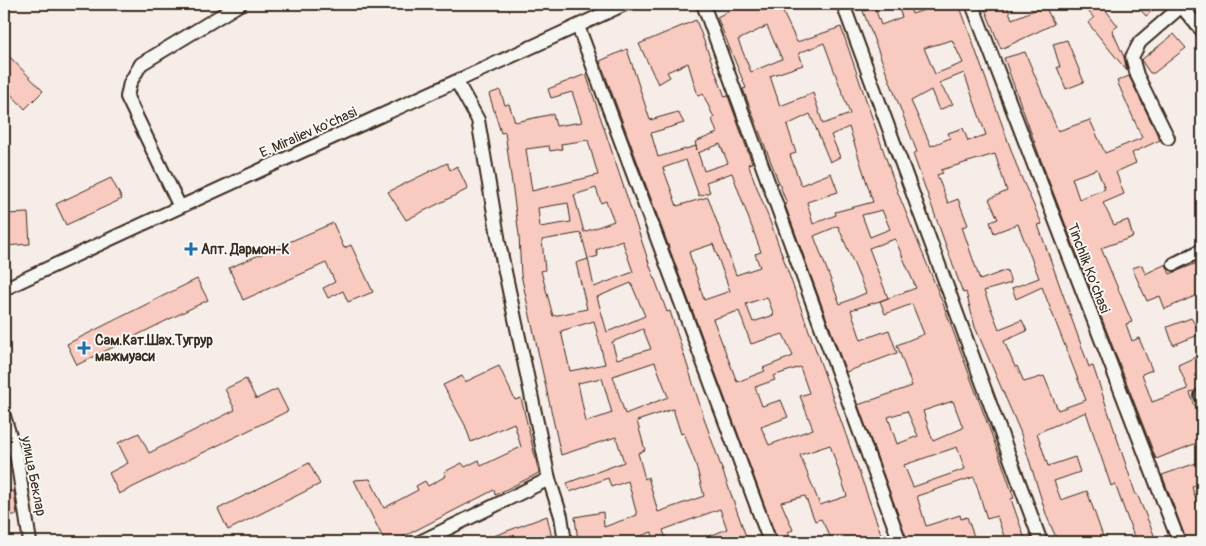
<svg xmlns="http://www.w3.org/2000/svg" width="1206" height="546" font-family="Pangolin,sans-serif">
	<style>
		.building { fill: #f9cabf; stroke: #3b2a1e; fill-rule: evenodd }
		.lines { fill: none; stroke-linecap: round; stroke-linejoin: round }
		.minor-casing { stroke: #3b2a1e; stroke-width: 16 }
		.minor { stroke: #f6f6f2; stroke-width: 12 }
		.poi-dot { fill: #1f6fb2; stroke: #f6f6f2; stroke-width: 2 }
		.labels { text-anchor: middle; stroke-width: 4; stroke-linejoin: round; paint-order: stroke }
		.street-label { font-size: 14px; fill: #3b2a1e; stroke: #f6f6f2 }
		.poi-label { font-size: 14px; font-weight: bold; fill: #3b2a1e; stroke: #f6f6f2; text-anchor: start }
	</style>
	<rect width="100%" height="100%" fill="#f7ede8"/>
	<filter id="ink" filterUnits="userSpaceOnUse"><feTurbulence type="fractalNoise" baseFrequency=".02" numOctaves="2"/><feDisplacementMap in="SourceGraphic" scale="10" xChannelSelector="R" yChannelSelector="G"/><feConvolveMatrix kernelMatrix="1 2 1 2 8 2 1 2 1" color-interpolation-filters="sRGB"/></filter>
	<g filter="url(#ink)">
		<g class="building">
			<path d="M 743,4 L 779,4 L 797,42 L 841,27 L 898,193 L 942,301 L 1001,460 L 1014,498 L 1011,499 L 1026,542 L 1006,542 L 997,516 L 987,519 L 974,477 L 917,496 L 926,526 L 960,515 L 961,519 L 967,517 L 976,542 L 908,542 L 858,405 L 912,386 L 897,345 L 924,334 L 912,304 L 885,314 L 880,301 L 851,310 L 861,340 L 889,330 L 897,353 L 846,372 L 785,205 L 787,204 L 743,89 L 746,88 L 717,17 ZM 767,26 L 782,59 L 751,72 L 738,40 ZM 824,43 L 850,114 L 823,124 L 813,93 L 780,106 L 770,76 L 803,65 L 799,53 ZM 810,114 L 830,162 L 840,157 L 831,135 L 849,127 L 873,202 L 835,212 L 836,215 L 813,224 L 807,202 L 838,192 L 831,173 L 801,185 L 790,155 L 796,153 L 787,125 ZM 882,210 L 890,229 L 870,237 L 862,215 ZM 838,226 L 866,293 L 840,304 L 814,236 ZM 895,239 L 916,288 L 880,301 L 888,298 L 869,248 ZM 953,401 L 963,428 L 933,441 L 923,411 ZM 907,411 L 918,436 L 897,444 L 888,417 ZM 957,447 L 965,469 L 913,487 L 904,465 Z"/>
			<path d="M 897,4 L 908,4 L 912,14 L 942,4 L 959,4 L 1019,172 L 1042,224 L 1038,225 L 1089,367 L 1093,366 L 1136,495 L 1137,494 L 1157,542 L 1136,542 L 1115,484 L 1111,486 L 1086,412 L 1037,433 L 1048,466 L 1075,457 L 1080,472 L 1054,481 L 1061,500 L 1087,491 L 1105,542 L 1058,542 L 1047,517 L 1020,431 L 975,327 L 966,292 L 963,293 L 913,154 L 917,152 L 863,11 L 875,8 L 881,25 L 902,17 ZM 952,40 L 963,63 L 935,74 L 924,48 ZM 964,73 L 986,135 L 968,141 L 963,128 L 948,133 L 950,138 L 931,146 L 911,101 L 931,90 L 939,110 L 953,104 L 939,83 ZM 995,154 L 1007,191 L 989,199 L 998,219 L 990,222 L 994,233 L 1018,224 L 1039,278 L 1012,288 L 1016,299 L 1042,287 L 1086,400 L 1058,410 L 1044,376 L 1024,382 L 1017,366 L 1015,367 L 1004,341 L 1027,331 L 1022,320 L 999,329 L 984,291 L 1011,283 L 1007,270 L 980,280 L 962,227 L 968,225 L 958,199 L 948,203 L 937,175 L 943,173 L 941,170 Z"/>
			<path d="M 983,4 L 1006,4 L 1012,19 L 1045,6 L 1054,24 L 1001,49 Z"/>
			<path d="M 1082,4 L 1101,4 L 1118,26 L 1112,30 L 1124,57 L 1127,71 L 1088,23 L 1094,18 Z"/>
			<path d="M 1135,4 L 1160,4 L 1146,16 Z"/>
			<path d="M 696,20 L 725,97 L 728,96 L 752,163 L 748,164 L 774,232 L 884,542 L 833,542 L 821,519 L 815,521 L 805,496 L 781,502 L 793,530 L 788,532 L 792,542 L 778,542 L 600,61 L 627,49 L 650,120 L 678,112 L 684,123 L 651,133 L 658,157 L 696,146 L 697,150 L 695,142 L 717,133 L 712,119 L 714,118 L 703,94 L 698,96 L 688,63 L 667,72 L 670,77 L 658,84 L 639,44 ZM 720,144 L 728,163 L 704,171 L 698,153 ZM 686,160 L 699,196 L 710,192 L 706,182 L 732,173 L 761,252 L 755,254 L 760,267 L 736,275 L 708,197 L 677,206 L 663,168 ZM 713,244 L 730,291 L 704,300 L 689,252 ZM 767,297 L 774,315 L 753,322 L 746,304 ZM 739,311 L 751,344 L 783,334 L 793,356 L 763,368 L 765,371 L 737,382 L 713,319 ZM 800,367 L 809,393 L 800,396 L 813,429 L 769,445 L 761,427 L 788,417 L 781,400 L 762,406 L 755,387 L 775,380 L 773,376 ZM 830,445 L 847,496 L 820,505 L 800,455 Z"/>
			<path d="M 1174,34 L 1186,48 L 1154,73 L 1150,73 L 1141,60 Z"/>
			<path d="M 1067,40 L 1084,82 L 1066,89 L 1057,67 L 1060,67 L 1053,44 Z"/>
			<path d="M 4,51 L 43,91 L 25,109 L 4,87 Z"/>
			<path d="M 1025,52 L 1058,131 L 1090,120 L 1105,153 L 1142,138 L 1117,81 L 1129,76 L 1160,140 L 1132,153 L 1136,163 L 1116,172 L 1124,194 L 1103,203 L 1114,225 L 1128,220 L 1133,237 L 1101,248 L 1132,322 L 1126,324 L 1132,341 L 1139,338 L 1152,370 L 1142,374 L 1152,402 L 1188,389 L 1178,365 L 1202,354 L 1202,387 L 1190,393 L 1198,414 L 1202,412 L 1202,441 L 1156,459 L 1046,174 L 1004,58 ZM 1097,169 L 1105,189 L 1079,199 L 1072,178 Z"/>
			<path d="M 586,74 L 650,266 L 667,312 L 670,311 L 706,424 L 748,542 L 695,542 L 727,529 L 720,509 L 663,530 L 667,542 L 654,542 L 652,532 L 623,542 L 578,542 L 575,517 L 603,512 L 604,527 L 637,515 L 628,481 L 611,487 L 608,478 L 570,492 L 567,483 L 624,462 L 616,437 L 561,455 L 521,275 L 519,235 L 505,132 L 501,133 L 489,94 L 500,90 L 505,105 L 509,104 L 515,122 L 553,114 L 556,126 L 582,122 L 572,92 L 551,98 L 548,89 ZM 588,140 L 598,175 L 532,191 L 526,149 L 549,146 L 550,151 L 562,149 L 561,144 ZM 596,188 L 601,203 L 606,201 L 614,221 L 584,232 L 574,195 ZM 568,203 L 571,222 L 540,227 L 538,208 ZM 581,233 L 588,259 L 576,263 L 587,309 L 553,316 L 541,271 L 545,270 L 542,240 ZM 622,240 L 633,272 L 594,287 L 588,259 L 598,256 L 596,250 ZM 631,283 L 645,316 L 607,332 L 597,297 ZM 594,321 L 605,364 L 570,371 L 561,331 ZM 643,329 L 651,349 L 617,359 L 612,342 ZM 655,362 L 668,397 L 625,414 L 613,376 ZM 602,378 L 612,413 L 586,422 L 578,383 ZM 673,409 L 681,434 L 684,433 L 696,465 L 704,496 L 658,512 L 648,477 L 645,479 L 638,453 L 645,450 L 637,421 Z"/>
			<path d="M 447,163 L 450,170 L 457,166 L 468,189 L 406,220 L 388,192 Z"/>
			<path d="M 111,178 L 122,199 L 66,225 L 56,204 Z"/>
			<path d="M 28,213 L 30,244 L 4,246 L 4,214 Z"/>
			<path d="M 333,223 L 344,248 L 351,245 L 373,292 L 348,302 L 343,291 L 328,298 L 323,288 L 335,282 L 326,263 L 243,300 L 229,268 Z"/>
			<path d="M 1202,261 L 1202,293 L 1165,309 L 1160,296 L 1147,301 L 1132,268 L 1142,265 L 1145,274 L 1166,264 L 1170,274 Z"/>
			<path d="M 197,279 L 208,300 L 77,365 L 67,344 Z"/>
			<path d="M 1191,318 L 1201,334 L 1173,345 L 1167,327 Z"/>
			<path d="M 499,366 L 515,400 L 521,398 L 539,473 L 495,495 L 494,490 L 393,542 L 385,542 L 354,480 L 370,479 L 384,508 L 418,490 L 416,486 L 425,481 L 428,486 L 446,476 L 444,472 L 462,463 L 465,467 L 479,460 L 481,466 L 521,447 L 514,423 L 471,442 L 465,425 L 443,385 L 462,376 L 465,382 Z"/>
			<path d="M 246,379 L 256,399 L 277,389 L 288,411 L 119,494 L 109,473 L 128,463 L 118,443 L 139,433 L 149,453 L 235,410 L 225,389 Z"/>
			<path d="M 1202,461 L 1202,483 L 1192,487 L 1202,519 L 1202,542 L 1187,542 L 1162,475 Z"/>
			<path d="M 309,463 L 320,484 L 228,530 L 218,509 Z"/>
			<path d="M 4,491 L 14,491 L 17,515 L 4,515 Z"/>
			<path d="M 547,516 L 552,538 L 543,542 L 478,542 Z"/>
		</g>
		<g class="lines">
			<defs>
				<g id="minor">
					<path d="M 703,4 L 900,542"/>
					<path d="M 843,4 L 1041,542"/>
					<path d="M 972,4 L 1179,542"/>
					<path d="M 1181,6 L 1202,31"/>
					<path d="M 578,26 L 770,542"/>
					<path d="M 457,82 L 478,120 L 500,248 L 549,479 L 561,516 L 565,542"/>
					<path d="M 1168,138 L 1137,75 L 1132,57 L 1140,42 L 1184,4"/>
					<path d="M 179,205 L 127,97 L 130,83 L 141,64 L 240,4"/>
					<path d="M 1174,264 L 1202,250"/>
					<path d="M 4,289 C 210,191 418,100 625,4"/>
					<path d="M 1201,396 L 1202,395"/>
					<path d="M 4,416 L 17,459 L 30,542"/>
					<path d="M 420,542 L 549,479"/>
				</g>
			</defs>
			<use href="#minor" class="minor-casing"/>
			<use href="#minor" class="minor"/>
		</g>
	</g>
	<g class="poi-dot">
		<path d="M188.5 241.5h5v5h5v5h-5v5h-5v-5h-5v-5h5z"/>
		<path d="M81.5 340.5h5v5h5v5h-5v5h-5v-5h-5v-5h5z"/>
	</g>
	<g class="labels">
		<g class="street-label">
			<text transform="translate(308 132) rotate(-24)" y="5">E. Miraliev ko'chasi</text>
			<text transform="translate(1089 268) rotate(69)" y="5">Tinchlik Ko’chasi</text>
			<text transform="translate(34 476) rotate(79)" y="5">улица Беклар</text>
		</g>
		<g class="poi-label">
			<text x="201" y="254">Апт. Дармон-К</text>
			<text x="95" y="345">Сам.Кат.Шах.Тугрур<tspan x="95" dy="16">мажмуаси</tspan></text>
		</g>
	</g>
	<rect width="1206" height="546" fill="none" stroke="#f6f6f2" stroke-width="20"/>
	<rect x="10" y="10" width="1186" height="526" fill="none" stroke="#3b2a1e" stroke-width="2" filter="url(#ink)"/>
</svg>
